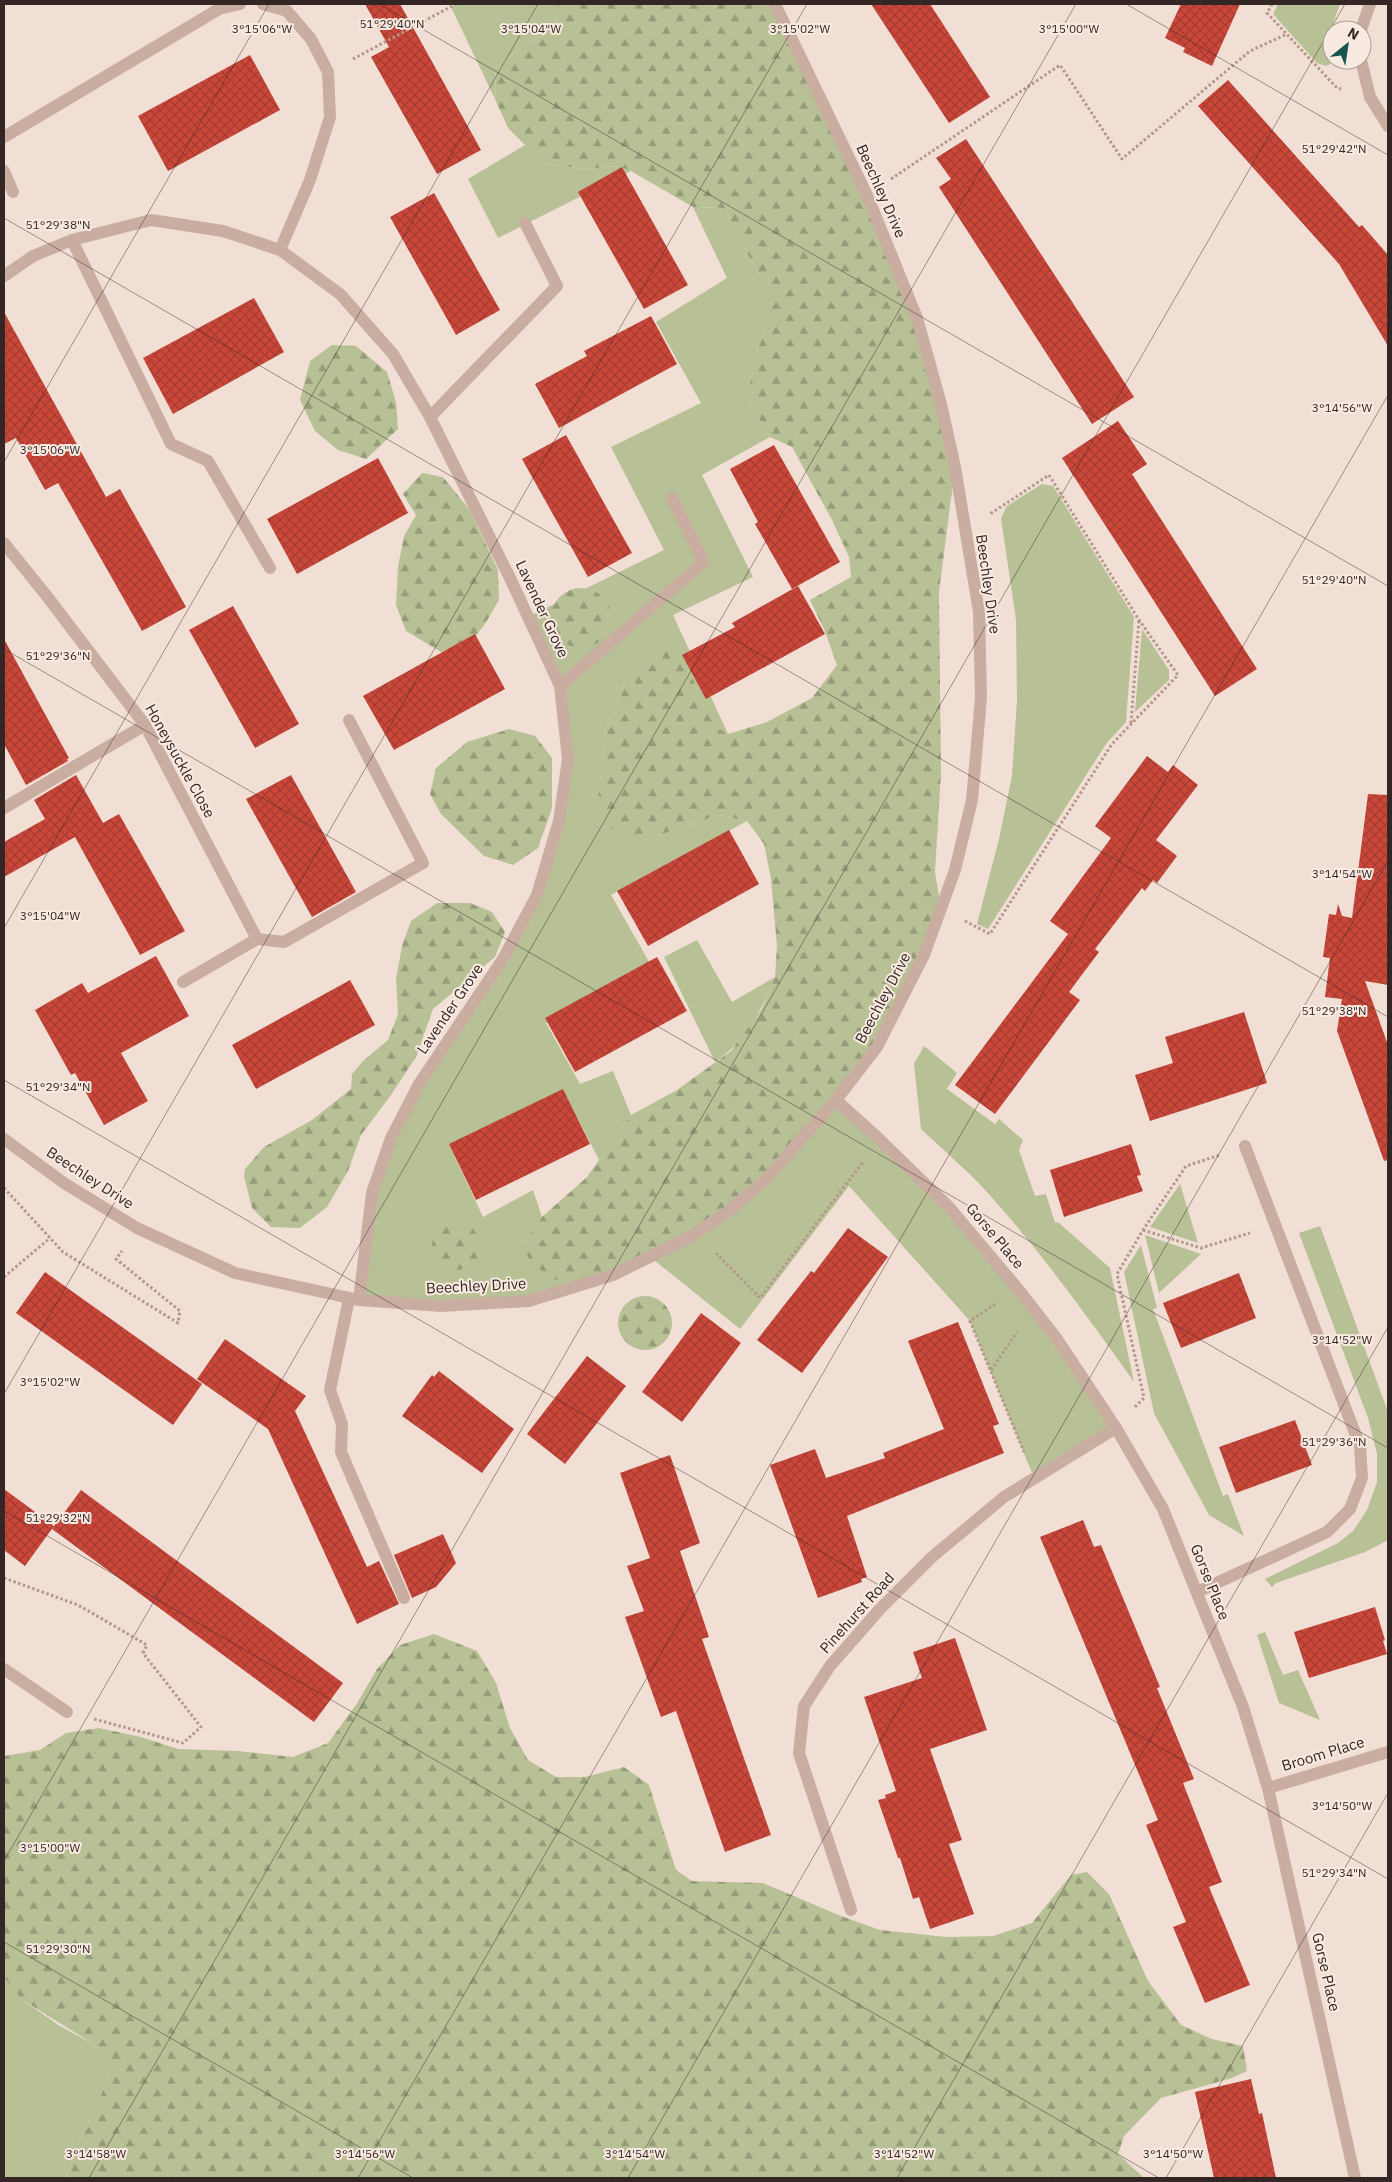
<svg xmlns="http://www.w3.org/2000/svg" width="1392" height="2182" font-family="'IBM Plex Sans',sans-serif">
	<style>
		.green { fill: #b8c095 }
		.forest { fill: url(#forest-firs) }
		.building { fill: url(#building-cross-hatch) }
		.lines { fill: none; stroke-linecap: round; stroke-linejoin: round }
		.path { stroke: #b4978b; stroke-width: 3; stroke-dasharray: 2.5 2.5; stroke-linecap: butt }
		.service { stroke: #c9ada1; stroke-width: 12 }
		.minor { stroke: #c9ada1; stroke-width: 12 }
		.ticks { fill: none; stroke: #332624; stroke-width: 1; stroke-opacity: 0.45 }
		.labels { text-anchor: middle; stroke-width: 4; stroke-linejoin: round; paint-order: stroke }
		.street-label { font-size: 15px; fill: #332624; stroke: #f9eae1 }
		.ticks-label { font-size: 12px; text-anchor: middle; fill: #332624; stroke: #f9eae1; stroke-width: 4; stroke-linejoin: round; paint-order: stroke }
	</style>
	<defs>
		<pattern id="forest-firs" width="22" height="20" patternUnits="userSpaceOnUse" patternTransform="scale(1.25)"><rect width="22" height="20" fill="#b8c095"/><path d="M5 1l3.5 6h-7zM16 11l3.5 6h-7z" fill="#969c79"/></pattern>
		<pattern id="building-cross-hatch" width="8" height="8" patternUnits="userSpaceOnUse" patternTransform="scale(1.25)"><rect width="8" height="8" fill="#ca473a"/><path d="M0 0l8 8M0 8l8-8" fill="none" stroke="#a53b31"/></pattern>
	</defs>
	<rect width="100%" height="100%" fill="#f1dfd5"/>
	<g class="green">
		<path d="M 457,4 L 557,4 L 561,10 L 549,33 L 527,42 L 496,68 L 495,99 L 451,7 Z"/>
		<path d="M 1278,4 L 1340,4 L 1333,24 L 1330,64 L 1326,66 L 1317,63 L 1273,14 Z"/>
		<path d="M 525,145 L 544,164 L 584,169 L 618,166 L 631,171 L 498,238 L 468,179 Z"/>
		<path d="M 693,207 L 724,208 L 744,248 L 767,287 L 767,323 L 751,368 L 749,401 L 770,437 L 702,475 L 753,577 L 673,615 L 728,734 L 715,726 L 699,698 L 688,662 L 627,678 L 606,731 L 598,797 L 651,838 L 718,815 L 747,821 L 611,895 L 656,974 L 546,1023 L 580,1084 L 613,1071 L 631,1115 L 599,1160 L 567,1098 L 454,1155 L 483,1217 L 533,1190 L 542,1217 L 523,1244 L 585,1284 L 529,1301 L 359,1300 L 372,1193 L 391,1138 L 537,895 L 568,759 L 560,686 L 528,617 L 664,550 L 611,447 L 701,403 L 656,322 L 727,278 Z"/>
		<path d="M 1042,484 L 1053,486 L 1134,617 L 1126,722 L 1106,744 L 988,929 L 977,924 L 999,839 L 1012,776 L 1017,700 L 1016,620 L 1001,518 L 1007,506 Z"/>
		<path d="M 1142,629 L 1169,670 L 1169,680 L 1135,712 Z"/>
		<path d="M 697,940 L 732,1002 L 775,977 C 761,1011 746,1041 715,1062 L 664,957 Z"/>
		<path d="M 924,1046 L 957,1073 L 947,1089 L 995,1124 L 999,1119 L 1023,1140 L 1019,1150 L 1035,1196 L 1046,1194 L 1055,1223 L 1058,1222 L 1110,1268 L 1134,1382 C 1088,1317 1041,1252 987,1192 C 967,1170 943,1150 921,1129 L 914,1064 Z"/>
		<path d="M 836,1100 L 1001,1267 L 1116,1428 L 1034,1478 L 970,1321 L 849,1186 L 740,1329 L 649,1256 Z"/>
		<path d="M 1180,1184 L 1198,1243 L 1150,1227 Z"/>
		<path d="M 1320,1226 L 1388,1412 L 1388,1540 L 1365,1552 L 1276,1583 L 1272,1587 L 1265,1579 L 1338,1543 L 1353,1531 L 1367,1510 L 1377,1482 L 1377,1454 L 1368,1418 L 1299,1233 Z"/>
		<path d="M 1145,1235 L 1201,1254 L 1159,1293 Z"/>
		<path d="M 1141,1245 L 1157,1308 L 1153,1309 L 1223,1496 L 1228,1494 L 1244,1536 L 1209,1515 L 1154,1413 L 1124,1272 Z"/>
		<path d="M 1265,1632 L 1283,1675 L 1298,1670 L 1320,1720 L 1279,1703 L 1257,1635 Z"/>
		<path d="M 4,1977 L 21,1999 L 60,2026 L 95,2045 L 109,2072 L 100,2098 L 83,2133 L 66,2178 L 4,2178 Z"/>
	</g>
	<g class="forest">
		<path d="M 557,4 L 775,4 L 917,318 L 955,467 L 939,592 L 941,773 L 935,872 L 941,909 L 877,1047 L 729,1211 L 585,1284 L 553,1279 L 530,1262 L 523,1244 L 542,1217 L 587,1177 L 631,1115 L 677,1090 L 731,1051 L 761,1010 L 775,977 L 777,946 L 771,879 L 764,844 L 747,821 L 718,815 L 651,838 L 624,837 L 603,822 L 598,797 L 606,731 L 627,678 L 653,656 L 671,649 L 688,662 L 699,698 L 715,726 L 728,734 L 767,722 L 812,698 L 837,665 L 824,629 L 810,600 L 851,577 L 849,557 L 832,520 L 792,447 L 770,437 L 749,401 L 751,368 L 767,323 L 767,287 L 744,248 L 724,208 L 693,207 L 631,171 L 618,166 L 584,169 L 544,164 L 508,128 L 495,99 L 496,68 L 527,42 L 549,33 L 561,10 Z"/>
		<path d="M 332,345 L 356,346 L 387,372 L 396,402 L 398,429 L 366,459 L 338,450 L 315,431 L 300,400 L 310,361 Z"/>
		<path d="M 422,473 L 443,477 L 469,509 L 498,570 L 499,600 L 485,624 L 469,644 L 441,652 L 406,631 L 396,605 L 398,567 L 404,536 L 416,515 L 403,494 Z"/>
		<circle cx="581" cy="618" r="30"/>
		<path d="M 509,729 L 535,736 L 552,758 L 552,808 L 538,848 L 513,865 L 484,856 L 441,814 L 430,794 L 436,768 L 467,742 Z"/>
		<path d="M 437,903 L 470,903 L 492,912 L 505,932 L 495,957 L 433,1009 L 416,1057 L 391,1095 L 361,1135 L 348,1171 L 327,1207 L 300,1228 L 271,1227 L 252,1208 L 244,1176 L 245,1169 L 264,1147 L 312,1120 L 351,1089 L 352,1074 L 363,1061 L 388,1040 L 398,1014 L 396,979 L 402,946 L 411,921 Z"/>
		<circle cx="456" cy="1246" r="24"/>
		<circle cx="645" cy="1323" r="27"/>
		<path d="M 434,1634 L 477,1651 L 496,1683 L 510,1728 L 528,1760 L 556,1777 L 585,1777 L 624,1767 L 649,1785 L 676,1870 L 692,1881 L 763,1883 L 841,1916 L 880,1930 L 947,1937 L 993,1936 L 1032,1923 L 1071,1875 L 1087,1872 L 1109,1894 L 1148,1981 L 1181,2025 L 1212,2039 L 1243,2046 L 1247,2071 L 1232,2078 L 1161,2098 L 1124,2136 L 1118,2154 L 1144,2178 L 66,2178 L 83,2133 L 100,2098 L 109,2072 L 95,2045 L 21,1999 L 4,1977 L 4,1756 L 40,1750 L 66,1733 L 99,1728 L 141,1737 L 178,1749 L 238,1751 L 293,1757 L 328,1743 L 356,1705 L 377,1669 L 400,1645 Z"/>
	</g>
	<g class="building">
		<path d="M 365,4 L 400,4 L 481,150 L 437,174 L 371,57 L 389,47 Z"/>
		<path d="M 871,4 L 930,4 L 990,97 L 949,123 Z"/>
		<path d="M 1181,4 L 1240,4 L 1212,66 L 1183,52 L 1185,48 L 1165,38 Z"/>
		<path d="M 250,55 L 280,110 L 168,171 L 138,116 Z"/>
		<path d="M 1228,80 L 1359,227 L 1362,225 L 1388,255 L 1388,346 L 1339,264 L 1198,106 Z"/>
		<path d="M 966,139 L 1134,397 L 1092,424 L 939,187 L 951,179 L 936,158 Z"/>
		<path d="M 622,167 L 688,285 L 644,309 L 578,192 Z"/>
		<path d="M 434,193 L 500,310 L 456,335 L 390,217 Z"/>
		<path d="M 254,298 L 284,352 L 173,414 L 143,358 Z"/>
		<path d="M 4,312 L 106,497 L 120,489 L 186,607 L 142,631 L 58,483 L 45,490 L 16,438 L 4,444 Z"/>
		<path d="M 651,316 L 677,364 L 559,428 L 535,384 L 587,356 L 584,351 Z"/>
		<path d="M 1118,421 L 1147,464 L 1132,474 L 1257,669 L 1215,696 L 1062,458 Z"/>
		<path d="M 566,435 L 632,553 L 588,577 L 522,459 Z"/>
		<path d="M 774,445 L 840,562 L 792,589 L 755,524 L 758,522 L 730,469 Z"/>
		<path d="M 378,458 L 408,513 L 297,574 L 267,519 Z"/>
		<path d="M 798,586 L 825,634 L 706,699 L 682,655 L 735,627 L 732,623 Z"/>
		<path d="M 233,606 L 299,724 L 255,748 L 189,630 Z"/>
		<path d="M 475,634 L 505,689 L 394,750 L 363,696 Z"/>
		<path d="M 4,639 L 69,758 L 67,759 L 68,761 L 26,785 L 4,744 Z"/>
		<path d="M 1147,756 L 1168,772 L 1173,765 L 1198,785 L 1156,840 L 1177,856 L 1157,883 L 1153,880 L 1145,891 L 1142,888 L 1095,949 L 1099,952 L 1069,992 L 1080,1000 L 995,1114 L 955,1085 L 1068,934 L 1050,921 L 1111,838 L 1095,826 Z"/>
		<path d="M 76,775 L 103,823 L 119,814 L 185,931 L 140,955 L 75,837 L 4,877 L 4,842 L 45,819 L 34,800 Z"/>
		<path d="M 291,775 L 356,892 L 312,917 L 246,799 Z"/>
		<path d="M 1368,794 L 1388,795 L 1388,985 L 1365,981 L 1388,1045 L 1388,1160 L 1384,1161 L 1337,1031 L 1342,999 L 1325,997 L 1330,958 L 1323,957 L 1329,914 L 1336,915 L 1338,904 L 1342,916 L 1352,918 Z"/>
		<path d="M 729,830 L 759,884 L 648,946 L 617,891 Z"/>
		<path d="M 156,956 L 189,1016 L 121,1053 L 148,1101 L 104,1125 L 75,1073 L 71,1075 L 35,1010 L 82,983 L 88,993 Z"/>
		<path d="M 657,957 L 687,1011 L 575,1072 L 545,1018 Z"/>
		<path d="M 350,980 L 375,1025 L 256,1089 L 232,1045 Z"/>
		<path d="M 1244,1012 L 1267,1083 L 1150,1121 L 1135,1075 L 1173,1063 L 1165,1037 Z"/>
		<path d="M 563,1089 L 590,1144 L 476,1200 L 449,1144 Z"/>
		<path d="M 1131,1144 L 1141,1175 L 1137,1176 L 1143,1191 L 1064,1217 L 1050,1170 Z"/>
		<path d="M 848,1228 L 888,1257 L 802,1373 L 757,1340 L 811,1271 L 814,1273 Z"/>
		<path d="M 45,1272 L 202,1384 L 173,1425 L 16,1313 Z"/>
		<path d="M 1239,1273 L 1256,1318 L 1181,1348 L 1163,1303 Z"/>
		<path d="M 701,1313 L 741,1343 L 682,1422 L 642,1392 Z"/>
		<path d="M 958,1322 L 999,1424 L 993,1426 L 1004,1453 L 847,1516 L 867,1577 L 861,1579 L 862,1582 L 818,1598 L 770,1465 L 815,1449 L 826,1478 L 885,1458 L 883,1453 L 944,1429 L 908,1341 Z"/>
		<path d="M 225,1339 L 306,1396 L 295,1411 L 367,1567 L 379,1561 L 399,1604 L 357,1624 L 268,1429 L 197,1379 Z"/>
		<path d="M 587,1356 L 626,1386 L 565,1464 L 527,1434 Z"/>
		<path d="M 439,1371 L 514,1429 L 482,1473 L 402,1416 L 432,1375 L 434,1377 Z"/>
		<path d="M 1295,1420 L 1312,1465 L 1236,1493 L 1219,1447 Z"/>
		<path d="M 670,1455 L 700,1543 L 680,1551 L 709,1637 L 702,1639 L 771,1835 L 725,1852 L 676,1711 L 661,1717 L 625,1617 L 644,1611 L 627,1566 L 650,1558 L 620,1473 Z"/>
		<path d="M 4,1489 L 54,1526 L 25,1566 L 4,1550 Z"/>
		<path d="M 81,1490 L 343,1683 L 314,1722 L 52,1529 Z"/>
		<path d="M 1083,1520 L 1094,1547 L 1101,1545 L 1160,1687 L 1157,1688 L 1194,1779 L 1183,1783 L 1222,1882 L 1209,1887 L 1250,1985 L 1205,2003 L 1173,1927 L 1186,1922 L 1146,1825 L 1158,1820 L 1040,1537 Z"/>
		<path d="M 443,1534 L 456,1563 L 436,1587 L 412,1598 L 394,1555 Z"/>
		<path d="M 1375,1607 L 1385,1640 L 1383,1641 L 1387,1654 L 1309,1678 L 1294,1632 Z"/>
		<path d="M 955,1638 L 987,1730 L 930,1749 L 962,1840 L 949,1844 L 974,1914 L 930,1929 L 919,1897 L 913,1899 L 900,1858 L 898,1858 L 878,1800 L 886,1798 L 885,1795 L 896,1791 L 864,1697 L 922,1678 L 913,1652 Z"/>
		<path d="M 1251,2079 L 1259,2114 L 1262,2113 L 1276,2178 L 1214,2178 L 1195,2092 Z"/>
	</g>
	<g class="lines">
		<g class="path">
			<path d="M 1272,4 L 1267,13 L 1337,88 L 1341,89"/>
			<path d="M 353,59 L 456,4"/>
			<path d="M 891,179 L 1060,65 L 1122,159 L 1250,51 L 1287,34"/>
			<path d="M 1131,723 L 1139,620"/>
			<path d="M 965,921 L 990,934 L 1112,744 L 1178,675 L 1139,620 L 1049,475 L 990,514"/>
			<path d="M 4,1188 L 63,1252 L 178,1323 L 180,1311 L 116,1259 L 122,1251"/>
			<path d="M 1143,1230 L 1201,1248 L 1250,1233"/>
			<path d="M 716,1253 L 760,1298 L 863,1162"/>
			<path d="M 4,1277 L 50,1238"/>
			<path d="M 995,1304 L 970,1321 L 1024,1452"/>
			<path d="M 991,1370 L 1017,1332"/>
			<path d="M 1135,1407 L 1144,1398 L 1117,1274 L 1143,1230 L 1186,1166 L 1220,1155"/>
			<path d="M 4,1578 L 78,1605 L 147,1645 L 143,1653 L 201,1727 L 183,1743 L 94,1719"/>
		</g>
		<g class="service">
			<path d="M 72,240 L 171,444 L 208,461 L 270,568"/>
			<path d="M 4,808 L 145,725"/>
			<path d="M 257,939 L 284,942 L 423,863 L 349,720"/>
			<path d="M 349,1299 L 330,1390 L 342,1424 L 341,1452 L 404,1598"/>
		</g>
		<g class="minor">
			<path d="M 263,4 L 287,11 L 311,39 L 328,72 L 330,117 L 310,180 L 280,250"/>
			<path d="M 1361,30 L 1370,4"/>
			<path d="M 1361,60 L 1370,97 L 1388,126"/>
			<path d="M 4,137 L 219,9 L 240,4"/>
			<path d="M 4,171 L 13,192"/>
			<path d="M 4,276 L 33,256 L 72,240 L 151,220 L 223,231 L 280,250 L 340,294 L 393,354 L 430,417 L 510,578 L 560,686 L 568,759 L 559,821 L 537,895 L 503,959 L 419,1084 L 391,1138 L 372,1193 L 359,1300"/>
			<path d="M 430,417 L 557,286 L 525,223"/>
			<path d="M 4,543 L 46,595 L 145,725 L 257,939 L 183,982"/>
			<path d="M 560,686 L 704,562 L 672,498"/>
			<path d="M 836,1100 L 877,1137 L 949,1207 L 1018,1289 L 1057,1339 L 1116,1428 L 1163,1509 L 1243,1707 L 1268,1788 L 1355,2178"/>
			<path d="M 4,1139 L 64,1183 L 137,1228 L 235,1273 L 359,1300 L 441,1306 L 529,1301 L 613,1275 L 690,1237 L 729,1211 L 765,1180 L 836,1100 L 877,1047 L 924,955 L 955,870 L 972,800 L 981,698 L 979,612 L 955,467 L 941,404 L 917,318 L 867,195 L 775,4"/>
			<path d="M 1197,1592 L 1327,1532 L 1350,1509 L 1362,1478 L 1360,1446 L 1245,1146"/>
			<path d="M 4,1669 L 67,1712"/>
			<path d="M 1268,1788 L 1388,1752"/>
			<path d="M 851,1910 L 799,1753 L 804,1706 L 830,1666 L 880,1609 L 932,1557 L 1004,1497 L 1116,1428"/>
		</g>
	</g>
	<path class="ticks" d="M 379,4 L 1388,586M 1126,4 L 1388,155M 4,218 L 1388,1017M 4,462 L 269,4M 4,649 L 1388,1448M 4,928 L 538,4M 4,1080 L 1388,1879M 4,1394 L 807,4M 4,1511 L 1159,2178M 4,1861 L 1076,4M 4,1942 L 413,2178M 89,2178 L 1345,4M 358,2178 L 1388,395M 628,2178 L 1388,861M 897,2178 L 1388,1327M 1166,2178 L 1388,1793"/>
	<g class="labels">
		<g class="street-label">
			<text transform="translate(881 191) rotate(66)" y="5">Beechley Drive</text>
			<text transform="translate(988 584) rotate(82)" y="5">Beechley Drive</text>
			<text transform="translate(542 609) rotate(65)" y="5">Lavender Grove</text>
			<text transform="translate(180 761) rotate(61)" y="5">Honeysuckle Close</text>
			<text transform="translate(883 998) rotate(-62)" y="5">Beechley Drive</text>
			<text transform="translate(450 1009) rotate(-56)" y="5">Lavender Grove</text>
			<text transform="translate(90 1178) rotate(33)" y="5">Beechley Drive</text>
			<text transform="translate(995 1236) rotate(50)" y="5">Gorse Place</text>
			<text transform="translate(476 1286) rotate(-3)" y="5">Beechley Drive</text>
			<text transform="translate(1210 1582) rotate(68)" y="5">Gorse Place</text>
			<text transform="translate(857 1613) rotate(-48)" y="5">Pinehurst Road</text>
			<text transform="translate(1323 1754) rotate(-17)" y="5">Broom Place</text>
			<text transform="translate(1326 1972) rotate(77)" y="5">Gorse Place</text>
		</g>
	</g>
	<g class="ticks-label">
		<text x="392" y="28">51°29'40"N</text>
		<text x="531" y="33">3°15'04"W</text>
		<text x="262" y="33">3°15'06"W</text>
		<text x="800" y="33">3°15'02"W</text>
		<text x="1069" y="33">3°15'00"W</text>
		<text x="1334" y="153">51°29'42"N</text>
		<text x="58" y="229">51°29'38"N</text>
		<text x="1342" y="412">3°14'56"W</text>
		<text x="50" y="454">3°15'06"W</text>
		<text x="1334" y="584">51°29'40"N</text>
		<text x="58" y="660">51°29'36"N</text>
		<text x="1342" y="878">3°14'54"W</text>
		<text x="50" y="920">3°15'04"W</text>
		<text x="1334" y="1015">51°29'38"N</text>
		<text x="58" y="1091">51°29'34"N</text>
		<text x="1342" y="1344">3°14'52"W</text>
		<text x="50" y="1386">3°15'02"W</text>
		<text x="1334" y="1446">51°29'36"N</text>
		<text x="58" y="1522">51°29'32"N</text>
		<text x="1342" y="1810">3°14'50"W</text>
		<text x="50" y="1852">3°15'00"W</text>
		<text x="1334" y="1877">51°29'34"N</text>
		<text x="58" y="1953">51°29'30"N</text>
		<text x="96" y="2158">3°14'58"W</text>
		<text x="365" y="2158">3°14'56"W</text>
		<text x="635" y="2158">3°14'54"W</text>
		<text x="904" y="2158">3°14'52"W</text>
		<text x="1173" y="2158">3°14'50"W</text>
	</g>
	<rect width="1392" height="2182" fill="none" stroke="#332624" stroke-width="10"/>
	<g transform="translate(1347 45) rotate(30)"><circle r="24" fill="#f9eae1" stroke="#aa9c95"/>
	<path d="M0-4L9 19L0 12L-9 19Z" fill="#19554f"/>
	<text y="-8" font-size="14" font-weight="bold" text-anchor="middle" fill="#332624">N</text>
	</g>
</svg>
